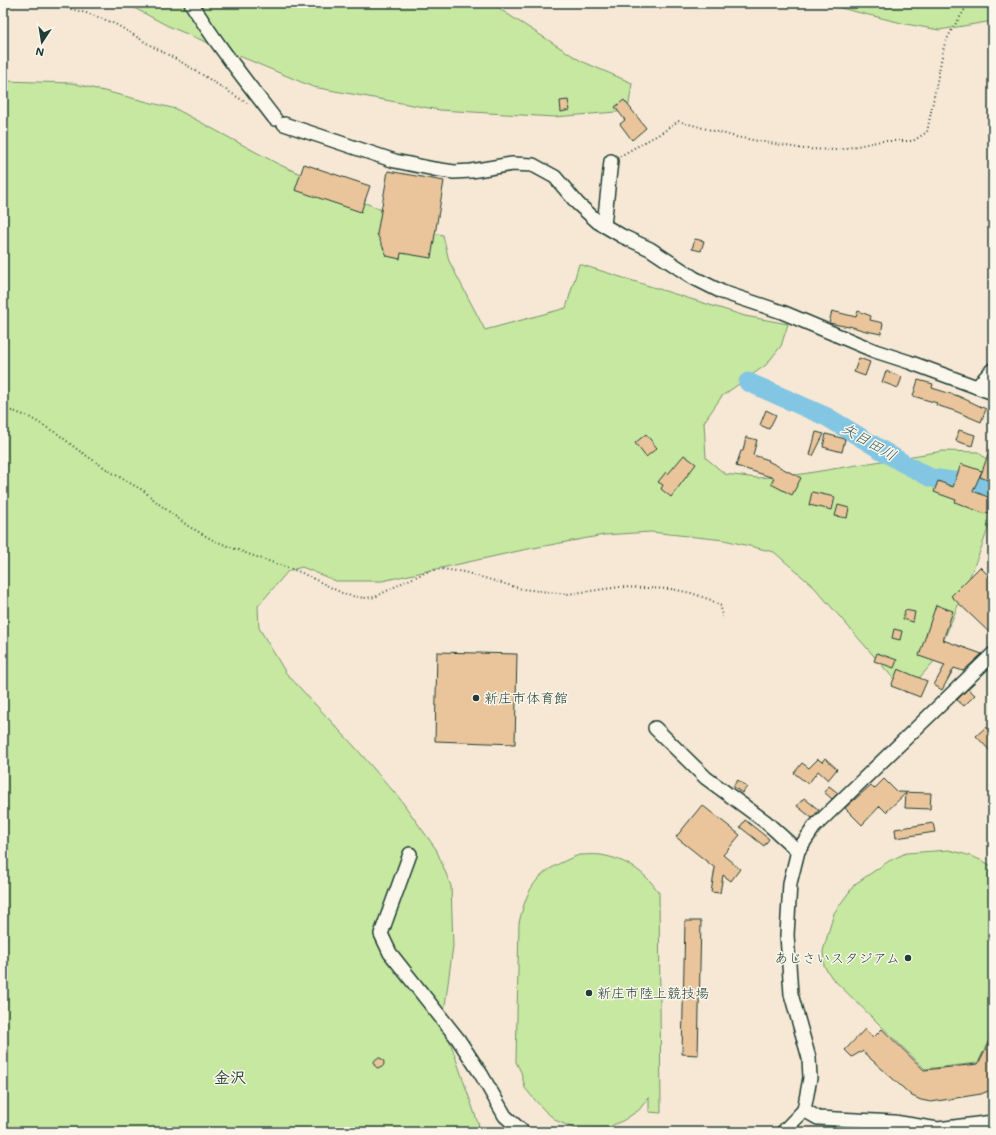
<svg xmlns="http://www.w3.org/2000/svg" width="996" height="1135" font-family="Mali,'Klee One',sans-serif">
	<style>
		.green { fill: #c7e8a1; stroke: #73926a }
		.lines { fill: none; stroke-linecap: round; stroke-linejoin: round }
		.river { stroke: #82c6e3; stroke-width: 19 }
		.building { fill: #eac59b; stroke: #1f3d34 }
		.minor-casing { stroke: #1f3d34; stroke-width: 16 }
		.path { stroke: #1f3d34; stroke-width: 2; stroke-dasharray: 1 3; stroke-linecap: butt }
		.minor { stroke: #fbf7ec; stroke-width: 13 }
		.poi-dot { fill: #1f3d34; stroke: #fbf7ec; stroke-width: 1.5 }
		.labels { text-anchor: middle; stroke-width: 3; stroke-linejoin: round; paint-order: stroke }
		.poi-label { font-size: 14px; fill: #1f3d34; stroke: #fbf7ec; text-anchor: start }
		.water-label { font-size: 15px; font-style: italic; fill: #385f60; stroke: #fbf7ec }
		.quarter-label { font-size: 16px; font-weight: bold; fill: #1f3d34; stroke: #fbf7ec }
	</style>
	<rect width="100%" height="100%" fill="#f6e8d4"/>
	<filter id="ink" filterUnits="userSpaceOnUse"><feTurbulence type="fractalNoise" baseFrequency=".025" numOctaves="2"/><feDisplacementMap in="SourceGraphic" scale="8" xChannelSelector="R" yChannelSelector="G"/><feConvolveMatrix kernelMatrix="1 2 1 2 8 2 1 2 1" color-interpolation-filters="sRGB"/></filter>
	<g filter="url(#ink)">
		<g class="green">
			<path d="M 125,3 L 495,3 L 501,10 L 581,61 L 632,83 L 628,111 L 554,117 L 440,110 L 313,87 L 168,26 Z"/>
			<path d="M 820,3 L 993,3 L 993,21 L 939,30 L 906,24 Z"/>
			<path d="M 3,81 L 72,83 L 176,109 L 278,164 L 433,233 L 443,235 L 449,261 L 485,330 L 566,308 L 579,264 L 745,316 L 788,324 L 781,346 L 766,365 L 722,396 L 704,422 L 706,458 L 725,474 L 758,478 L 796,475 L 943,451 L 978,452 L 993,465 L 993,515 L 979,554 L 936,659 L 906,693 L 814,587 L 774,552 L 724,540 L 651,532 L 604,535 L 523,550 L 382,581 L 336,581 L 302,567 L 288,571 L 258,606 L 259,628 L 286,673 L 354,746 L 400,799 L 436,849 L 451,886 L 453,946 L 443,1021 L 481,1132 L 3,1132 Z"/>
			<path d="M 949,850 C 965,854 980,858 993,867 L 993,1031 L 978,1063 L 925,1069 L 832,978 L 824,966 L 823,951 L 834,913 L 844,899 L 855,884 L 889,861 L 906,853 Z"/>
			<path d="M 579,855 C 586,855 594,854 601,855 C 625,859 646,872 659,893 L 661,1113 L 649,1112 L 649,1097 L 639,1110 L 624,1120 L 607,1128 L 576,1129 L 557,1121 L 545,1111 L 534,1099 L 525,1088 L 521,1072 L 516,1062 L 519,923 C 528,882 540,870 579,855 Z"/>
		</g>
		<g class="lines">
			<path class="river" d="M 748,382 L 827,417 L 903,463 L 931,478 L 990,486 L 993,488"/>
		</g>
		<g class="building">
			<path d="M 568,100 L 570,110 L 561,112 L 560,101 Z"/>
			<path d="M 624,100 L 646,128 L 632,140 L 620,124 L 625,120 L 615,107 Z"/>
			<path d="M 304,164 L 370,186 L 361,212 L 295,190 Z"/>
			<path d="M 388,171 L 444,181 L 431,258 L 401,253 L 400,259 L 387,256 L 377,234 Z"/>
			<path d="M 695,239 L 704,241 L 701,251 L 692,249 Z"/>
			<path d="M 832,311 L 856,317 L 858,311 L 871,316 L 870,320 L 883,323 L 881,334 L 866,331 L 849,326 L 849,327 L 829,323 Z"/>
			<path d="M 859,358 L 870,362 L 865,376 L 854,372 Z"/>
			<path d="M 886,371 L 902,377 L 898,388 L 882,382 Z"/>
			<path d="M 918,380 L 933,384 L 932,388 L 958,396 L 986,409 L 981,422 L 955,411 L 936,405 L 937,403 L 913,396 Z"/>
			<path d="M 766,410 L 776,415 L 769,429 L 760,425 Z"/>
			<path d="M 959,430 L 975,435 L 972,446 L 956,441 Z"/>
			<path d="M 816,432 L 824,434 L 813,456 L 810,455 Z"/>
			<path d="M 646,434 L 657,448 L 646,457 L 635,443 Z"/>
			<path d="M 826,434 L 845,439 L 842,452 L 823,447 Z"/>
			<path d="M 746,437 L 757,440 L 753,455 L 769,460 L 768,461 L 801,478 L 792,495 L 771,484 L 774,478 L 736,466 L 741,451 L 743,451 Z"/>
			<path d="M 992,444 L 993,444 L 993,482 L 980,477 Z"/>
			<path d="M 684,455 L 696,464 L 671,497 L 661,489 L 663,485 L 658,482 L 666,472 L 668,474 Z"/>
			<path d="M 961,464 L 982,471 L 973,491 L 993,499 L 993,514 L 987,512 L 985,514 L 955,502 L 956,500 L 934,492 L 938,481 L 953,487 Z"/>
			<path d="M 812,492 L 835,497 L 832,510 L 809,505 Z"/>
			<path d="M 838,505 L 849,508 L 847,518 L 835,516 Z"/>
			<path d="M 980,567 L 993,580 L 993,636 L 951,596 Z"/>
			<path d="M 936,605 L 953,611 L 943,640 L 982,654 L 963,671 L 954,668 L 942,690 L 934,685 L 945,665 L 919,656 Z"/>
			<path d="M 905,610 L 915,612 L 913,622 L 903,619 Z"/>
			<path d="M 894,629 L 902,631 L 900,640 L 892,638 Z"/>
			<path d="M 437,652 L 517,654 L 515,744 L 435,741 Z"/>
			<path d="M 877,653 L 897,660 L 894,668 L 874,661 Z"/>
			<path d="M 898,669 L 927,681 L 920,697 L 891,686 Z"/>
			<path d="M 968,689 L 975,695 L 964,706 L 957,700 Z"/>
			<path d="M 986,727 L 993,734 L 993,754 L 976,736 Z"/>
			<path d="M 825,758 L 837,769 L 828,780 L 818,771 L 808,784 L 794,773 L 802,763 L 809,768 L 818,759 L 822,762 Z"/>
			<path d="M 884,779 L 897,792 L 931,793 L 930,809 L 905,808 L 906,793 L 886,812 L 880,806 L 862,825 L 845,808 L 871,785 L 874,789 Z"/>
			<path d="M 738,780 L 747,787 L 742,793 L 733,786 Z"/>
			<path d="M 829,786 L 838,793 L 832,799 L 824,792 Z"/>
			<path d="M 804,798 L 819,810 L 812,818 L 797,806 Z"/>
			<path d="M 702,805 L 740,835 L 723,855 L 740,869 L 731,881 L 723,875 L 720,893 L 711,892 L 715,868 L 676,837 Z"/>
			<path d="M 745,820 L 769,839 L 764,846 L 740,827 Z"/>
			<path d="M 933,823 L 935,832 L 896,838 L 895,829 Z"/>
			<path d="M 685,921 L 701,921 L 698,1055 L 682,1054 Z"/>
			<path d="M 865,1029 L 873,1038 L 882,1029 L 924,1070 L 978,1064 L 993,1034 L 993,1089 L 981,1094 L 931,1102 L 921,1100 L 912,1096 L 862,1051 L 852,1057 L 845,1050 Z"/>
			<circle cx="379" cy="1063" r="5"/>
		</g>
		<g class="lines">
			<defs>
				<g id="minor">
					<path d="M 191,3 C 216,44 246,81 275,119"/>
					<path d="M 284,124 L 395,161 L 434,169 L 454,172 L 471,171 L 512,164 L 533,165 L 555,177 L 578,204 L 598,222 L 622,236 L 650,249 L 694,278 L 722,292 L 782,312 L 875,351 L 909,362 L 993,393"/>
					<path d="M 604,225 L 611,161"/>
					<path d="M 977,387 L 992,370 L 993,371"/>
					<path d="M 655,728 L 706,778 L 766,822 L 798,851"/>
					<path d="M 410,854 L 381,934 L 390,953 L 458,1039 L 481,1074 L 505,1116 L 523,1132"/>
					<path d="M 804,1110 L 818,1118 L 894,1122 L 938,1129 L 993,1122"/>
					<path d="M 783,1132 L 804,1110 L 810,1078 L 809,1058 L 791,994 L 787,935 L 790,883 L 798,851 L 814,827 L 993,654"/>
				</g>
			</defs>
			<use href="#minor" class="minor-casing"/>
			<g class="path">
				<path d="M 3,5 C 43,1 82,8 119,26 C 129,32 140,39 150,45 C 164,53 179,60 193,69 C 211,80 229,92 247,103"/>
				<path d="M 620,156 L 663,132 L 678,121 L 736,137 L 804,149 L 838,150 L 881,141 L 913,141 L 927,132 L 944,46 L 951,31 L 969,3"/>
				<path d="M 3,410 L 13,411 L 29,417 L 58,434 L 78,450 L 114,474 L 144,491 L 159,504 L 188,526 L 213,540 L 248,554 L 300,572 L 346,595 L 364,598 L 375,597 L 406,581 L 429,571 L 442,569 L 464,572 L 522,589 L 567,594 L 620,587 L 671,589 L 691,593 L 711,600 L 721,606 L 722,617"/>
			</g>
			<use href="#minor" class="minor"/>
		</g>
	</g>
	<g class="poi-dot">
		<circle cx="476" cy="698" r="4"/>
		<circle cx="908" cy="958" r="4"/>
		<circle cx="589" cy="993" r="4"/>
	</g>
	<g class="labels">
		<g class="poi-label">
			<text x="484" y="703">新庄市体育館</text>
			<text x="900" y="963" text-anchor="end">あじさいスタジアム</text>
			<text x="597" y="998">新庄市陸上競技場</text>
		</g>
		<g class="water-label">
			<text transform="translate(869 442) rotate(30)" y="5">矢目田川</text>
		</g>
		<g class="quarter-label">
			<text x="230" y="1083">金沢</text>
		</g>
	</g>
	<rect width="996" height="1135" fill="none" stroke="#fbf7ec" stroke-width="16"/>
	<rect x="8" y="8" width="980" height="1119" fill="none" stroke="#1f3d34" stroke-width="1.5" filter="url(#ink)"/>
	<g transform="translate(42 42) rotate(192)" stroke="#fbf7ec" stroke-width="3" paint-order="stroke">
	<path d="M0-3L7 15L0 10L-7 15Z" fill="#1f3d34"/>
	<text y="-6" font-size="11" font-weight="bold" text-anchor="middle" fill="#1f3d34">N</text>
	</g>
</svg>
